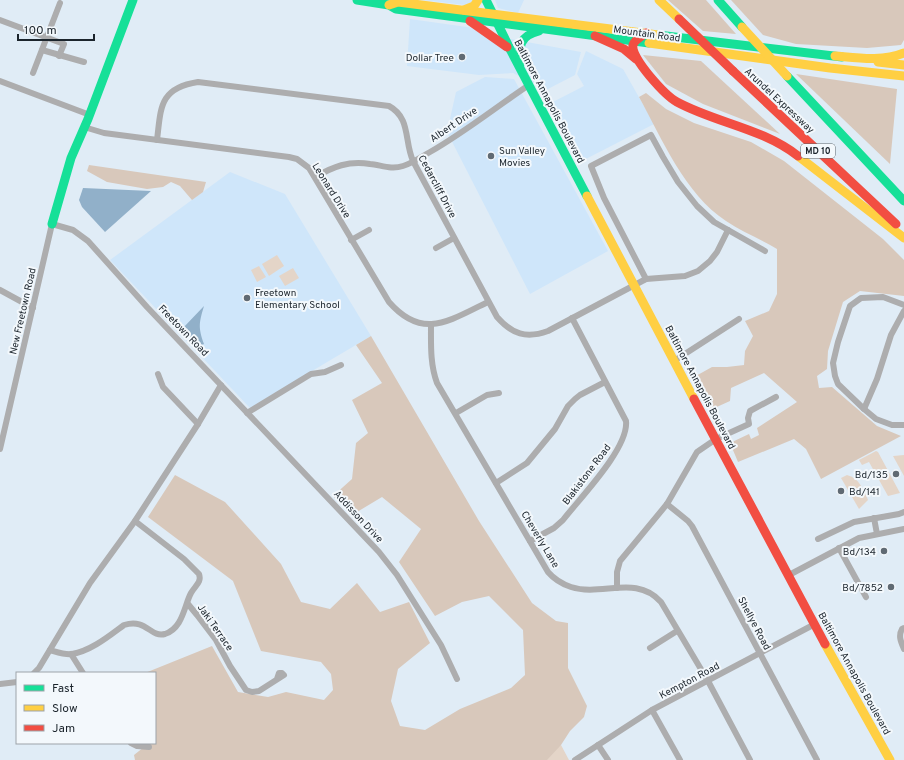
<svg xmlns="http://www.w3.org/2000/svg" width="904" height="760" font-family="Overpass,sans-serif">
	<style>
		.built { fill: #cfe6fa }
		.green { fill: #e4d5c8 }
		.forest { fill: #d8c8bb }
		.water { fill: #91b0c9 }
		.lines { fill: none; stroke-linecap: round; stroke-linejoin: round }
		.street { stroke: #adadae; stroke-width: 6 }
		.fast { stroke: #16e098; stroke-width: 9 }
		.slow { stroke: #ffcf43; stroke-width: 9 }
		.jam { stroke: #f24e42; stroke-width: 9 }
		.slow-bridge { stroke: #ffcf43; stroke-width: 9 }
		.jam-bridge { stroke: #f24e42; stroke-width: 9 }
		.poi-dot { fill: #606a73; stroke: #f3f8fc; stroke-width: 1.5 }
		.labels { text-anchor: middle; stroke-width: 4; stroke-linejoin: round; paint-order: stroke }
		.shield { fill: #f3f8fc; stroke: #5c646a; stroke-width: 1 }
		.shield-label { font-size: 9px; font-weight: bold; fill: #1b242c }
		.street-label { font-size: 10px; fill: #1b242c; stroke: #f3f8fc }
		.poi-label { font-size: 10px; fill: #1b242c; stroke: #f3f8fc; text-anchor: end }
	</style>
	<rect width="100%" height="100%" fill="#e0ecf6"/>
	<g class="built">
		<path d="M 422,0 L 473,0 L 471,3 L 465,5 Z"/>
		<path d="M 495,0 L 524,0 L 518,13 L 498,8 Z"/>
		<path d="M 410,19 L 474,28 L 489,35 L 581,52 L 575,75 L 546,90 L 513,73 L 479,75 L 407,66 Z"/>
		<path d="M 586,51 L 623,69 L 654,124 L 578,163 L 549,104 L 584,86 L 577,74 Z"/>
		<path d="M 485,77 L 514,79 L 608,251 L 530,294 L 447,132 L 456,92 Z"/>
		<path d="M 230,172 L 285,194 L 371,336 L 250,408 L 110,260 Z"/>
	</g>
	<g class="green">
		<path d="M 277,255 L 284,266 L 269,276 L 262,264 Z"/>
		<path d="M 259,266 L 266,277 L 257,282 L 251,270 Z"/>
		<path d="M 293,268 L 299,278 L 285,286 L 279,276 Z"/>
		<path d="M 876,451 L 878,452 L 900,493 L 888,496 L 869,462 L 862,465 L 859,460 Z"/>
		<path d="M 904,455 L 904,476 L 893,456 Z"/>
		<path d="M 847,475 C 859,478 864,490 868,500 L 859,509 L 841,478 Z"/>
		<path d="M 561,745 L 569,760 L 536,760 Z"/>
	</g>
	<g class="forest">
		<path d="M 668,0 L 706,0 L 736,34 L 703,31 Z"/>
		<path d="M 731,0 L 904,0 L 904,40 L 901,45 L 867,48 L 796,44 L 763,35 Z"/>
		<path d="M 643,55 L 701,61 L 780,134 L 703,104 L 666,84 Z"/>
		<path d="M 796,74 L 897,89 L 890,164 Z"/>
		<path d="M 646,93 L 666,109 L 694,123 L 751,142 L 784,161 L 883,239 L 904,260 L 904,296 L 860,291 L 843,302 L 828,351 L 827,369 L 817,376 L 819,388 L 832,387 L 877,426 L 901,436 L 821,479 L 806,449 L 794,439 L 738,462 L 730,443 L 749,434 L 751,439 L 759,435 L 757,428 L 797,402 L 764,373 L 731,388 L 730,401 L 710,410 L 694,377 L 712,367 L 727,367 L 744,365 L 745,351 L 753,336 L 745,321 L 769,311 L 777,294 L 777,249 C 761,239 742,232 726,221 C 685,194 662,139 639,97 Z"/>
		<path d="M 89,165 L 206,182 L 203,192 L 192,200 L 180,186 L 171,182 L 163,187 L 147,189 L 107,182 L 87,171 Z"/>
		<path d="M 371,336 L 479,521 L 532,603 L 556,621 L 568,623 L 568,668 L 587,706 L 584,717 L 570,731 L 561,745 L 547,760 L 135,760 L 134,755 L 149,743 L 155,743 L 155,673 L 145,673 L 212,646 L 238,692 L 268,697 L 286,692 L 324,700 L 333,690 L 331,674 L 321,662 L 261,651 L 233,581 L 148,517 L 175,475 L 225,502 L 281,564 L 301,602 L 330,609 L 357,583 L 380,612 L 409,602 L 430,643 L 398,669 L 391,701 L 400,726 L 425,730 L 460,709 L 511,688 L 525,675 L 523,630 L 489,596 L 462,602 L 435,616 L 399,562 L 421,529 L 382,497 L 352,515 L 333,496 L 352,479 L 356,443 L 368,433 L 352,400 L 382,383 L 356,345 Z"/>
	</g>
	<g class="water">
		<path d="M 83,188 L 151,191 L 105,232 L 82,207 L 79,200 Z"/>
		<path d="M 204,306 C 199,323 198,327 204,344 L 198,347 L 183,328 Z"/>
	</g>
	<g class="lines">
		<g class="street">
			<path d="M 0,20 L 64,44 L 59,56"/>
			<path d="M 42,50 L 84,62"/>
			<path d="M 33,73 L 60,3"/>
			<path d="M 0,81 L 90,115"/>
			<path d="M 84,127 L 104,133 L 289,157 L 297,159 L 309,168 L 389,302 C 423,341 450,320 488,302"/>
			<path d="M 157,140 C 161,108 159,88 198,82 L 389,106 C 411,118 404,141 413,161 L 497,317 C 512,334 526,339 548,331 L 646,279 L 685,276 L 698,271 L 710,261 L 717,252 L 728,230"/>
			<path d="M 315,177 C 333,167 349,160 370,164 C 381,165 391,170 403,166 C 413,163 421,157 430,152 C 465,132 496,107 529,85"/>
			<path d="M 351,240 L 369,230"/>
			<path d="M 436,248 L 454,238"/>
			<path d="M 646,279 L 604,198 L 591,166 L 651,135 L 663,157 L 678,182 L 697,206 L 714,222 L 765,251"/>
			<path d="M 0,290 L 33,308"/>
			<path d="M 904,305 L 883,297 L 861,298 L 850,306 L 838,342 L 833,363 L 835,376 L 838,384 L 864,409 L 876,419 L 892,425 L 904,425"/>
			<path d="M 431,325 C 431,344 430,364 437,383 L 548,572 C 554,579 562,584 571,587 C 602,597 636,574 661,602 L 708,681 L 750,760"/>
			<path d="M 674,361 L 739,319"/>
			<path d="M 158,374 L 163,387 L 198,424"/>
			<path d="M 864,409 L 877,379 L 891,335 L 904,311"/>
			<path d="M 247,413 L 311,374 L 325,372 L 341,365"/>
			<path d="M 456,413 L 487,395 L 499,393"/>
			<path d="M 0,449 L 52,224 L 73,230 L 88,241 L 147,307 L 379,552 L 397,575 L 441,645 L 457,679"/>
			<path d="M 496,483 L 527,463 L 555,429 L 568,406 L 575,399 L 580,395 L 605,382"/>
			<path d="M 667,504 L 688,521 L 692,526 L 817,760"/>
			<path d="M 874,518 L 877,534"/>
			<path d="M 818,539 L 854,522 L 899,514 L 904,512"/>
			<path d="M 530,541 L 554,528 L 563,520 C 580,498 629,448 626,421 L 572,318"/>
			<path d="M 839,548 L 866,597"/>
			<path d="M 789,575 L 859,538 L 904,529"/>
			<path d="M 617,588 L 617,572 L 620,561 L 667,504 L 697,452 L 716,439 L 749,424 L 748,418 L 750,411 L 776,397"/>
			<path d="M 188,604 L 197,615 L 216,640 L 230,666 L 246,690 L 252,692 L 259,691 L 284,675 L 282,673 L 279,673 L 277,679"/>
			<path d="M 904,628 L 902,629 C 898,636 901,642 904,649"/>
			<path d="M 650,648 L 677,631"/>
			<path d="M 50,650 C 57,652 65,655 72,654 C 91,651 109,636 124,625 C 147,618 150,638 165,634 C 183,628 184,606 191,593 C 195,586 202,582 199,574 L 184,559 L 135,521"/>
			<path d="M 71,654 L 83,673"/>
			<path d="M 34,673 L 39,668 L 90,583 L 135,521 L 198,424 L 221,385"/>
			<path d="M 0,684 L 17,682"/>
			<path d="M 652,710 L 680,760"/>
			<path d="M 131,743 L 137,746 L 149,747"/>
			<path d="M 598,745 L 608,760"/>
			<path d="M 575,760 L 652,710 L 815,624"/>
		</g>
		<g class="fast">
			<path d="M 357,0 L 389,5 L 396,9 L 649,43"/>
			<path d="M 486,0 L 511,51 L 587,196"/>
			<path d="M 718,0 L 742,27"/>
			<path d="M 658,35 L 842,57"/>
			<path d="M 520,64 C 519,46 519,36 539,31"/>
			<path d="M 787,76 L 904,201"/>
			<path d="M 52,224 L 71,158 L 88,119 L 133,0"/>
		</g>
		<g class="slow">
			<path d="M 659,0 L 679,19"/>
			<path d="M 389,5 L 398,2 L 658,35"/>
			<path d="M 464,10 L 474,6 L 478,0"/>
			<path d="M 649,43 L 830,68 L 904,76"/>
			<path d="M 835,56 C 858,58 882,62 904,53"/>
			<path d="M 878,62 L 904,65"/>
			<path d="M 798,156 L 904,238"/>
			<path d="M 587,196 L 694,399"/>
			<path d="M 825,644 L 890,760"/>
		</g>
		<g class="jam">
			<path d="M 470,21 L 507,47"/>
			<path d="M 646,33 C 642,36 634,40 633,45 C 630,58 666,96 677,102 C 716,123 762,128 798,156"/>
			<path d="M 595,36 L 624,49 L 636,59"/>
			<path d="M 733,71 L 896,224"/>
			<path d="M 694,399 L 825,644"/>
		</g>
		<path class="slow-bridge" d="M 742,27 L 787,76"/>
		<path class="jam-bridge" d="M 679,19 L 733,71"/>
	</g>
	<g class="poi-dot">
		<circle cx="462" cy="57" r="4"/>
		<circle cx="491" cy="156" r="4"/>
		<circle cx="247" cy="298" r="4"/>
		<circle cx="896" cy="474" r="4"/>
		<circle cx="841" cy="491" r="4"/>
		<circle cx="884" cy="551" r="4"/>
		<circle cx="891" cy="587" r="4"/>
	</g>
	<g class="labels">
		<rect class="shield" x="801" y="144" width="34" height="14" rx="3"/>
		<g class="shield-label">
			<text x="818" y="154">MD 10</text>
		</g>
		<g class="street-label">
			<text transform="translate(647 33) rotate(8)" y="4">Mountain Road</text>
			<text transform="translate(780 100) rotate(43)" y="4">Arundel Expressway</text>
			<text transform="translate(550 101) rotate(62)" y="4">Baltimore Annapolis Boulevard</text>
			<text transform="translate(453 124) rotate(-34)" y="4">Albert Drive</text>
			<text transform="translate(438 186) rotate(62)" y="4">Cedarcliff Drive</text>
			<text transform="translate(332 190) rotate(58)" y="4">Leonard Drive</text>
			<text transform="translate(22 311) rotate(-77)" y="4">New Freetown Road</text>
			<text transform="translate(184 330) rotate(46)" y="4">Freetown Road</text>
			<text transform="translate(701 387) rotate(62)" y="4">Baltimore Annapolis Boulevard</text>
			<text transform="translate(586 474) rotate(-53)" y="4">Blakistone Road</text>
			<text transform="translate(359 516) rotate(47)" y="4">Addisson Drive</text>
			<text transform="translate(541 539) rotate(59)" y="4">Cheverly Lane</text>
			<text transform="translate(755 623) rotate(62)" y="4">Shellye Road</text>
			<text transform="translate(216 627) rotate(55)" y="4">Jaki Terrace</text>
			<text transform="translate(855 673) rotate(61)" y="4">Baltimore Annapolis Boulevard</text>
			<text transform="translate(689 680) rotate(-28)" y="4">Kempton Road</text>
		</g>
		<g class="poi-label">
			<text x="454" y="61">Dollar Tree</text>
			<text x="499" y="154" text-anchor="start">Sun Valley<tspan x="499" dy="12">Movies</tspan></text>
			<text x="255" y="296" text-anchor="start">Freetown<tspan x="255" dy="12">Elementary School</tspan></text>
			<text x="888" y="478">Bd/135</text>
			<text x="849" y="495" text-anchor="start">Bd/141</text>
			<text x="876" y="555">Bd/134</text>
			<text x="883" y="591">Bd/7852</text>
		</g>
	</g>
	<rect x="16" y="672" width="140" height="72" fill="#f3f8fc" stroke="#9da3a9"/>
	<rect x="24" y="685" width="20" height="6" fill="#16e098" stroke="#9da3a9"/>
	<text x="52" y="692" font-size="12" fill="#1b242c">Fast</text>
	<rect x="24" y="705" width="20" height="6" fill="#ffcf43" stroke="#9da3a9"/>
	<text x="52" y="712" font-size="12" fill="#1b242c">Slow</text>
	<rect x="24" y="725" width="20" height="6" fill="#f24e42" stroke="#9da3a9"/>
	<text x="52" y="732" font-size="12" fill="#1b242c">Jam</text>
	<path d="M18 34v6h76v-6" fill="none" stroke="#1b242c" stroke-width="2"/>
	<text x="24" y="34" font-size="12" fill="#1b242c" stroke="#f3f8fc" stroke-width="3" paint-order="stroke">100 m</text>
</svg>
